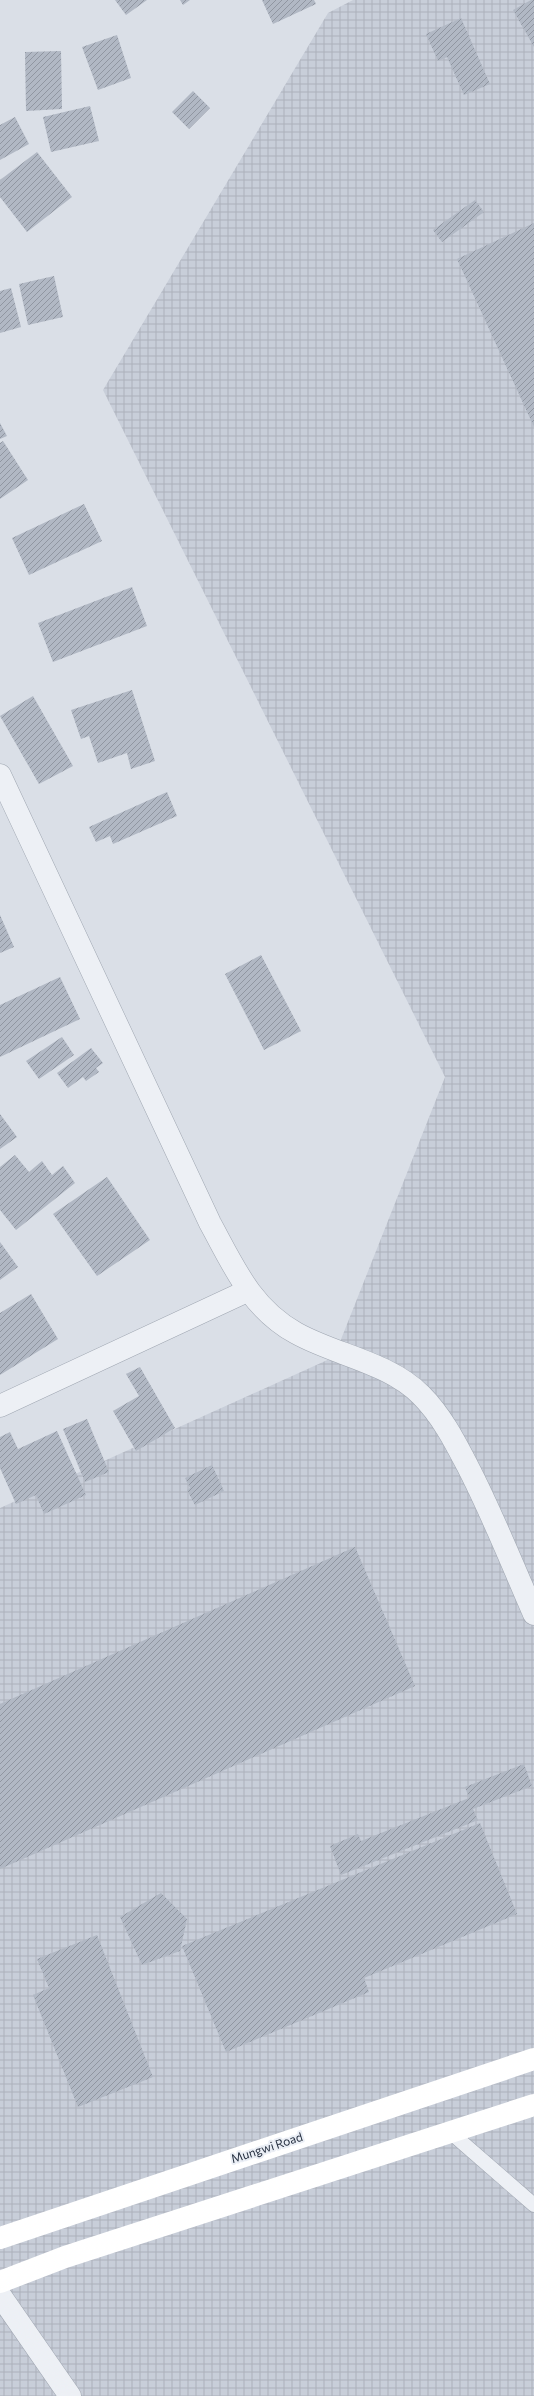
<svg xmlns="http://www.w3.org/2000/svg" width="534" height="2396" font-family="Commissioner,sans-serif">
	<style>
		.industrial { fill: url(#industrial-grid) }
		.building { fill: url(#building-hatch) }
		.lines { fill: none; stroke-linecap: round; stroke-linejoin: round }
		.lane-casing { stroke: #9fa6b1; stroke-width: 15 }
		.street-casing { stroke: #9fa6b1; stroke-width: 23 }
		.lane { stroke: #edf0f5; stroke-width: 14 }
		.street { stroke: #edf0f5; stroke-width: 22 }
		.secondary { stroke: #fff; stroke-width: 22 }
		.labels { text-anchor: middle; stroke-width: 4; stroke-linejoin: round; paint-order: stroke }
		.street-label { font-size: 12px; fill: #232d3e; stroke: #eaeef5 }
	</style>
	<defs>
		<pattern id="industrial-grid" width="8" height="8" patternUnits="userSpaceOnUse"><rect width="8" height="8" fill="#c8ced9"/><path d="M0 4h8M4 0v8" fill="none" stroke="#acb1bb"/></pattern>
		<pattern id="building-hatch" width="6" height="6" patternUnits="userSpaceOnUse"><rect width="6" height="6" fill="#b1b8c4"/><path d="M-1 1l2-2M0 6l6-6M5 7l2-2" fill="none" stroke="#9096a1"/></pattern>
	</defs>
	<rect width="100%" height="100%" fill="#dadfe7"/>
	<path class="industrial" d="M 353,0 L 534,0 L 534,2396 L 0,2396 L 0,1508 L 334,1357 L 445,1077 L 103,390 L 328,13 Z"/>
	<g class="building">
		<path d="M 115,0 L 147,0 L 126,15 Z"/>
		<path d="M 180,0 L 190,0 L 183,5 Z"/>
		<path d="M 262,0 L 314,0 L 316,4 L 273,24 Z"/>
		<path d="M 531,0 L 534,0 L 534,47 L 513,10 Z"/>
		<path d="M 461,18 L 490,84 L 464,95 L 447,57 L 438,61 L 426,34 Z"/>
		<path d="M 117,35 L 131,78 L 98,90 L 82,47 Z"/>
		<path d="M 61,51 L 62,109 L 26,111 L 25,52 Z"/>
		<path d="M 193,91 L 210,108 L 189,129 L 172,112 Z"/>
		<path d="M 90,106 L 99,141 L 51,152 L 43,117 Z"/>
		<path d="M 15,117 L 29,144 L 0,160 L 0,125 Z"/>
		<path d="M 37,152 L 72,197 L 27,232 L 0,197 L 0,180 Z"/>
		<path d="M 475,200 L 484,212 L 442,242 L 433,230 Z"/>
		<path d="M 534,223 L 534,427 L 457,259 Z"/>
		<path d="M 54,276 L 63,317 L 28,325 L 19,284 Z"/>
		<path d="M 11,288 L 21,327 L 0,333 L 0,291 Z"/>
		<path d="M 0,423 L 7,436 L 0,439 Z"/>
		<path d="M 3,441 L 28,480 L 0,499 L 0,443 Z"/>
		<path d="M 84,504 L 102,541 L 29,575 L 12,538 Z"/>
		<path d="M 132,587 L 147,626 L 53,662 L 38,623 Z"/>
		<path d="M 132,690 L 155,761 L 131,769 L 127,753 L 98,763 L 89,736 L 81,739 L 71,710 Z"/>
		<path d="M 33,696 L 73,766 L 39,784 L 0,716 Z"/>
		<path d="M 167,792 L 177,816 L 113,844 L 110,836 L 96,842 L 89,827 Z"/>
		<path d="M 0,915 L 14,947 L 0,953 Z"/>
		<path d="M 261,955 L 301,1031 L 264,1050 L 225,974 Z"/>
		<path d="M 60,977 L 80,1019 L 0,1057 L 0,1005 Z"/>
		<path d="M 62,1037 L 74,1055 L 39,1079 L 26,1061 Z"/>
		<path d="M 91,1048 L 103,1063 L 96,1068 L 99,1072 L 86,1081 L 83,1077 L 68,1088 L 57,1073 Z"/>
		<path d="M 0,1114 L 17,1137 L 0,1149 Z"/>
		<path d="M 15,1155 L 29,1172 L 42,1161 L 52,1175 L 63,1166 L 75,1183 L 16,1230 L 0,1210 L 0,1167 Z"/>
		<path d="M 107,1177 L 150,1240 L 97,1276 L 53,1214 Z"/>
		<path d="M 0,1242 L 18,1267 L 0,1280 Z"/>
		<path d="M 31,1294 L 58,1339 L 0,1375 L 0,1313 Z"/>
		<path d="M 140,1367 L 175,1428 L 136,1451 L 113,1411 L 139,1396 L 126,1374 Z"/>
		<path d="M 87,1419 L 109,1472 L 85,1482 L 63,1429 Z"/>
		<path d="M 57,1431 L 86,1495 L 44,1514 L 36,1495 L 16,1504 L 0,1468 L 0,1437 L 10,1432 L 18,1449 Z"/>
		<path d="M 212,1465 L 224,1491 L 195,1505 L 187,1490 L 190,1488 L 185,1478 Z"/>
		<path d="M 355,1547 L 415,1686 L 0,1869 L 0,1704 Z"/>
		<path d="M 524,1764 L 532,1786 L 473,1809 L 478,1820 L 341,1875 L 330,1846 L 358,1834 L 361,1841 L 469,1798 L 465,1787 Z"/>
		<path d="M 480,1823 L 517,1914 L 364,1978 L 369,1992 L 226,2052 L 182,1946 Z"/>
		<path d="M 161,1893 L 187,1919 L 180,1951 L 142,1965 L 120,1917 Z"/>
		<path d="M 97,1935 L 153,2077 L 78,2107 L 33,1995 L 49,1988 L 37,1959 Z"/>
	</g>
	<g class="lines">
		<defs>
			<path id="lane" d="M 449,2131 L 534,2205"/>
			<g id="street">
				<path d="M 0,775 L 210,1223 C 234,1267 251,1308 296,1333 C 335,1355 388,1362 421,1395 C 441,1415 454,1440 467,1465 C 492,1513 512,1564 534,1614"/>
				<path d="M 0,1406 L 247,1291"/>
				<path d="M 0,2295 L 70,2396"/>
			</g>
		</defs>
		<use href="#lane" class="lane-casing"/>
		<use href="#street" class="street-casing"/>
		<use href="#lane" class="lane"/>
		<use href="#street" class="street"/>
		<g class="secondary">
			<path d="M 0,2238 L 534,2059"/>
			<path d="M 0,2282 L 65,2257 L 534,2105"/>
		</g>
	</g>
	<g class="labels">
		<g class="street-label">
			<text transform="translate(267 2148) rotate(-18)" y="4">Mungwi Road</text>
		</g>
	</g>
</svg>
